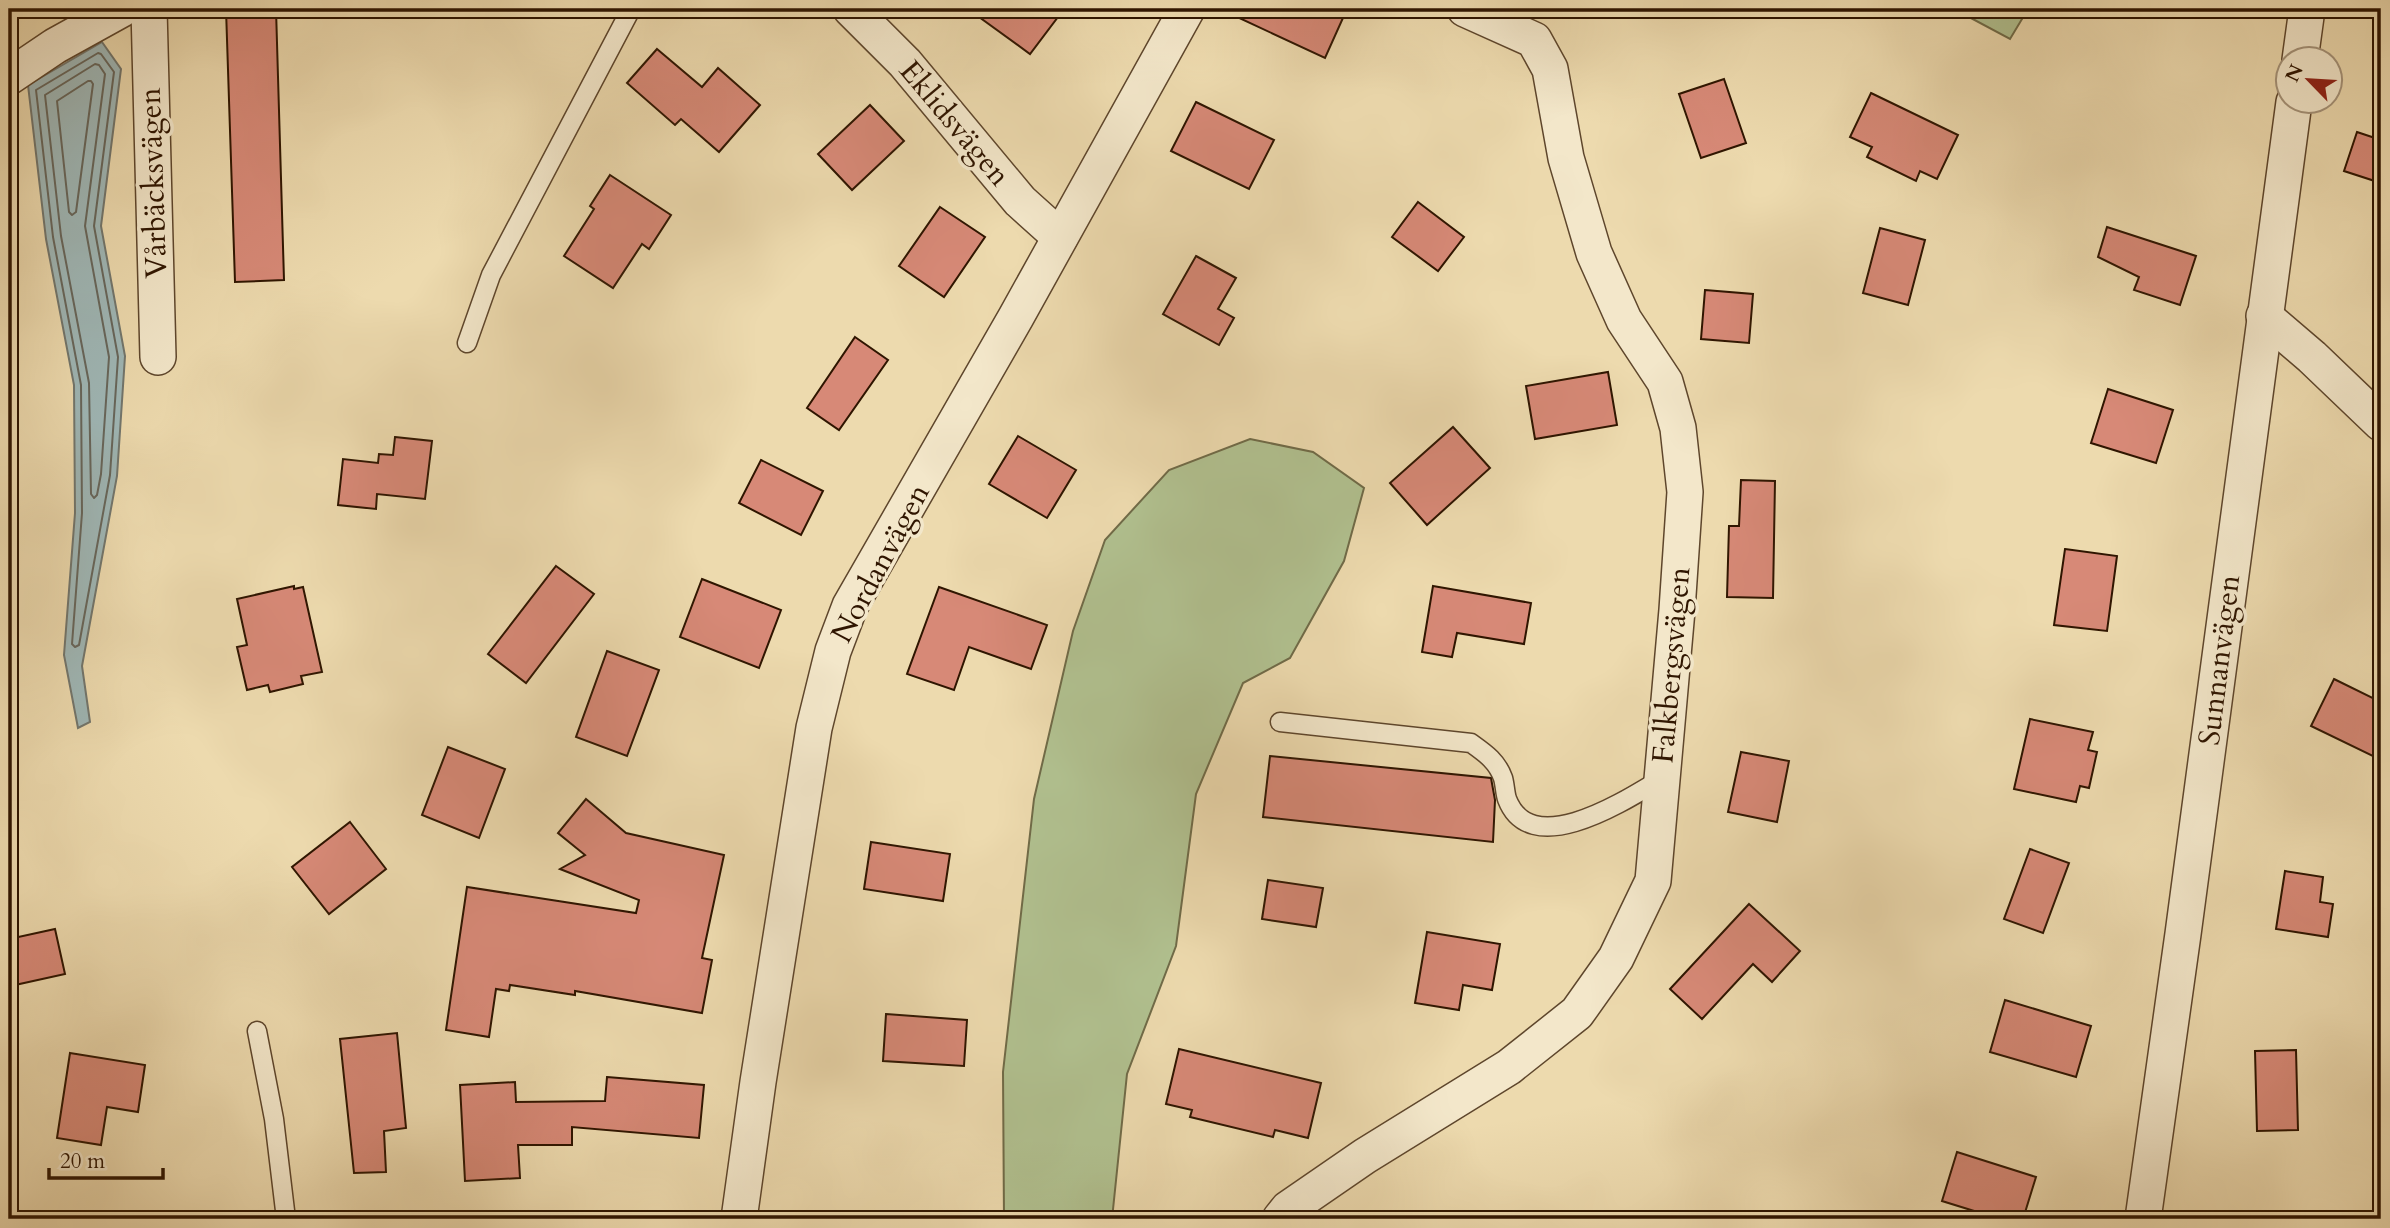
<svg xmlns="http://www.w3.org/2000/svg" width="2390" height="1228" font-family="Cardo,serif">
	<style>
		.green { fill: #b1c190; stroke: #706b48; stroke-width: 2 }
		.water { fill: #9fb7b6; stroke: #72766d; stroke-width: 2 }
		.lines { fill: none; stroke-linecap: round; stroke-linejoin: round }
		.shore { stroke: #67665b; stroke-width: 2 }
		.building { fill: #d78977; stroke: #2f1500; stroke-width: 2 }
		.lane-casing { stroke: #5e462c; stroke-width: 21 }
		.street-casing { stroke: #5e462c; stroke-width: 38 }
		.lane { stroke: #f3e7ca; stroke-width: 18 }
		.street { stroke: #f3e7ca; stroke-width: 35 }
		.labels { text-anchor: middle; stroke-width: 7; stroke-linejoin: round; paint-order: stroke }
		.street-label { font-size: 30px; fill: #2f1500; stroke: #f3e7ca }
	</style>
	<rect width="100%" height="100%" fill="#eddaae"/>
	<filter id="stains"><feTurbulence type="fractalNoise" baseFrequency=".00286" numOctaves="4"/><feColorMatrix values="0 0 0 0 .2 0 0 0 0 .09 0 0 0 0 .02 0 0 0 .5 -.17"/></filter>
	<radialGradient id="worn" r=".72"><stop offset=".6" stop-color="#630" stop-opacity="0"/><stop offset="1" stop-color="#630" stop-opacity=".3"/></radialGradient>
	<g class="green">
		<path d="M 1954,9 L 2028,9 L 2010,39 Z"/>
		<path d="M 1250,439 L 1313,452 L 1364,488 L 1344,561 L 1290,658 L 1243,683 L 1196,794 L 1176,946 L 1127,1074 L 1112,1219 L 1004,1219 L 1003,1072 L 1034,799 L 1073,631 L 1105,540 L 1169,470 Z"/>
	</g>
	<path class="water" d="M 102,42 L 121,69 L 101,226 L 125,356 L 117,476 L 82,666 L 90,722 L 78,728 L 64,655 L 75,513 L 74,385 L 46,239 L 28,85 Z"/>
	<g class="lines">
		<g class="shore">
			<path d="M 98,53 L 101,54 L 114,72 L 94,226 L 118,357 L 110,475 L 79,645 L 75,647 L 72,644 L 82,513 L 81,385 L 53,237 L 36,90 Z"/>
			<path d="M 95,64 L 99,65 L 105,74 L 85,226 L 109,357 L 101,474 L 97,495 L 94,498 L 91,494 L 89,383 L 61,236 L 45,95 Z"/>
			<path d="M 88,81 L 91,81 L 93,84 L 76,212 L 72,215 L 69,212 L 57,101 Z"/>
		</g>
	</g>
	<g class="building">
		<path d="M 226,9 L 276,9 L 284,280 L 235,282 Z"/>
		<path d="M 968,9 L 1064,9 L 1030,54 Z"/>
		<path d="M 1220,9 L 1347,9 L 1325,58 Z"/>
		<path d="M 657,49 L 702,87 L 718,68 L 760,105 L 719,152 L 681,119 L 675,125 L 627,83 Z"/>
		<path d="M 1724,79 L 1746,143 L 1701,158 L 1679,94 Z"/>
		<path d="M 1871,93 L 1958,135 L 1937,179 L 1920,171 L 1916,181 L 1867,157 L 1872,147 L 1850,137 Z"/>
		<path d="M 1196,102 L 1274,140 L 1249,189 L 1171,151 Z"/>
		<path d="M 870,105 L 904,141 L 852,190 L 818,154 Z"/>
		<path d="M 2357,132 L 2381,140 L 2381,183 L 2344,171 Z"/>
		<path d="M 610,175 L 671,215 L 649,249 L 642,244 L 613,288 L 564,256 L 594,209 L 590,206 Z"/>
		<path d="M 1418,202 L 1464,237 L 1438,271 L 1392,237 Z"/>
		<path d="M 940,207 L 985,237 L 944,297 L 899,266 Z"/>
		<path d="M 2107,227 L 2196,256 L 2180,305 L 2134,290 L 2139,277 L 2098,257 Z"/>
		<path d="M 1880,228 L 1925,240 L 1908,305 L 1863,293 Z"/>
		<path d="M 1196,256 L 1236,278 L 1218,309 L 1234,318 L 1219,345 L 1163,314 Z"/>
		<path d="M 1705,290 L 1753,294 L 1749,343 L 1701,339 Z"/>
		<path d="M 855,337 L 888,360 L 839,430 L 807,408 Z"/>
		<path d="M 1608,372 L 1617,425 L 1535,439 L 1526,386 Z"/>
		<path d="M 2108,389 L 2173,410 L 2156,463 L 2091,443 Z"/>
		<path d="M 1453,427 L 1490,468 L 1427,525 L 1390,483 Z"/>
		<path d="M 1018,436 L 1076,470 L 1047,518 L 989,484 Z"/>
		<path d="M 395,437 L 432,441 L 425,499 L 377,494 L 376,509 L 338,505 L 343,459 L 378,463 L 379,454 L 393,455 Z"/>
		<path d="M 761,460 L 823,491 L 801,535 L 739,503 Z"/>
		<path d="M 1741,480 L 1775,481 L 1773,598 L 1727,597 L 1729,526 L 1739,526 Z"/>
		<path d="M 2065,549 L 2117,556 L 2107,631 L 2054,625 Z"/>
		<path d="M 556,566 L 594,594 L 526,683 L 488,654 Z"/>
		<path d="M 702,579 L 781,610 L 759,668 L 680,637 Z"/>
		<path d="M 294,586 L 294,589 L 303,587 L 322,672 L 301,676 L 303,684 L 270,692 L 268,685 L 247,690 L 237,647 L 247,645 L 237,599 Z"/>
		<path d="M 1433,586 L 1531,603 L 1524,644 L 1457,633 L 1452,657 L 1422,652 Z"/>
		<path d="M 939,587 L 1047,625 L 1031,669 L 969,647 L 954,690 L 907,674 Z"/>
		<path d="M 607,651 L 659,670 L 627,756 L 576,737 Z"/>
		<path d="M 2334,679 L 2381,702 L 2381,760 L 2311,726 Z"/>
		<path d="M 2030,719 L 2093,732 L 2088,750 L 2097,752 L 2089,788 L 2080,786 L 2076,802 L 2014,789 Z"/>
		<path d="M 448,747 L 505,769 L 479,838 L 422,815 Z"/>
		<path d="M 1741,752 L 1789,761 L 1777,822 L 1728,812 Z"/>
		<path d="M 1270,756 L 1491,778 L 1495,800 L 1493,842 L 1263,817 Z"/>
		<path d="M 586,799 L 626,833 L 724,855 L 702,958 L 712,960 L 702,1013 L 575,991 L 575,995 L 510,985 L 509,991 L 496,989 L 489,1037 L 446,1030 L 467,887 L 636,913 L 639,900 L 560,869 L 585,855 L 558,833 Z"/>
		<path d="M 350,822 L 386,869 L 329,914 L 292,867 Z"/>
		<path d="M 871,842 L 950,854 L 943,901 L 864,889 Z"/>
		<path d="M 2030,849 L 2069,863 L 2043,933 L 2004,919 Z"/>
		<path d="M 2285,871 L 2323,877 L 2320,902 L 2333,904 L 2328,937 L 2276,929 Z"/>
		<path d="M 1268,880 L 1323,888 L 1316,927 L 1262,919 Z"/>
		<path d="M 1749,904 L 1800,951 L 1772,982 L 1753,964 L 1702,1019 L 1670,989 Z"/>
		<path d="M 55,929 L 65,974 L 15,985 L 9,957 L 9,939 Z"/>
		<path d="M 1427,932 L 1500,944 L 1492,990 L 1463,985 L 1459,1010 L 1415,1003 Z"/>
		<path d="M 2005,1000 L 2091,1026 L 2076,1077 L 1990,1052 Z"/>
		<path d="M 886,1014 L 967,1020 L 964,1066 L 883,1061 Z"/>
		<path d="M 397,1033 L 406,1128 L 384,1131 L 386,1172 L 354,1173 L 340,1039 Z"/>
		<path d="M 1179,1049 L 1321,1083 L 1308,1138 L 1275,1130 L 1273,1137 L 1190,1117 L 1192,1110 L 1166,1104 Z"/>
		<path d="M 2296,1050 L 2298,1130 L 2257,1131 L 2255,1051 Z"/>
		<path d="M 70,1053 L 145,1065 L 138,1112 L 107,1107 L 101,1145 L 57,1138 Z"/>
		<path d="M 607,1077 L 704,1085 L 699,1138 L 572,1127 L 572,1145 L 518,1145 L 520,1178 L 465,1181 L 460,1085 L 515,1082 L 516,1102 L 605,1101 Z"/>
		<path d="M 1957,1152 L 2036,1177 L 2023,1219 L 2000,1219 L 1942,1201 Z"/>
	</g>
	<g class="lines">
		<defs>
			<g id="lane">
				<path d="M 467,343 L 491,275 L 631,9"/>
				<path d="M 1280,722 L 1471,743 C 1485,753 1497,761 1503,778 C 1505,785 1505,793 1507,799 C 1531,862 1626,800 1661,779"/>
				<path d="M 257,1031 L 274,1119 L 286,1219"/>
			</g>
			<g id="street">
				<path d="M 149,9 L 158,357"/>
				<path d="M 851,9 L 905,63 L 1020,201 L 1060,237"/>
				<path d="M 2300,60 L 2307,9"/>
				<path d="M 9,77 L 55,46 L 122,9"/>
				<path d="M 2264,316 L 2312,357 L 2381,423"/>
				<path d="M 739,1219 L 758,1082 L 814,728 L 833,651 L 850,606 L 1016,317 L 1187,9"/>
				<path d="M 1280,1219 L 1288,1209 L 1365,1156 L 1509,1067 L 1577,1013 L 1616,958 L 1653,881 L 1677,610 L 1685,492 L 1678,428 L 1665,382 L 1624,320 L 1594,253 L 1566,158 L 1550,69 L 1534,40 L 1465,9"/>
				<path d="M 2143,1219 L 2183,934 L 2294,102"/>
			</g>
		</defs>
		<use href="#lane" class="lane-casing"/>
		<use href="#street" class="street-casing"/>
		<use href="#lane" class="lane"/>
		<use href="#street" class="street"/>
	</g>
	<g class="labels">
		<g class="street-label">
			<text transform="translate(955 123) rotate(50)" y="10">Eklidsvägen</text>
			<text transform="translate(153 183) rotate(-92)" y="10">Vårbäcksvägen</text>
			<text transform="translate(880 563) rotate(-62)" y="10">Nordanvägen</text>
			<text transform="translate(2219 660) rotate(-83)" y="10">Sunnanvägen</text>
			<text transform="translate(1671 665) rotate(-85)" y="10">Falkbergsvägen</text>
		</g>
	</g>
	<rect width="2390" height="1228" fill="none" stroke="#eddaae" stroke-width="35"/>
	<rect x="10" y="10" width="2369" height="1207" fill="none" stroke="#2f1500" stroke-width="3.5"/>
	<rect x="18" y="18" width="2355" height="1193" fill="none" stroke="#2f1500" stroke-width="2"/>
	<g transform="translate(2309 80) rotate(295)"><circle r="33" fill="#f3e7ca" stroke="#a59379" stroke-width="2"/>
	<path d="M0-5L12 26L0 18L-12 26Z" fill="#8f2418"/>
	<text y="-10" font-size="19" font-weight="bold" text-anchor="middle" fill="#2f1500">N</text>
	</g>
	<path d="M49 1168v10h114v-10" fill="none" stroke="#2f1500" stroke-width="3.5"/>
	<text x="60" y="1168" font-size="21" fill="#2f1500" stroke="#f3e7ca" stroke-width="5" paint-order="stroke">20 m</text>
	<rect width="100%" height="100%" filter="url(#stains)"/>
	<rect width="100%" height="100%" fill="url(#worn)"/>
</svg>
